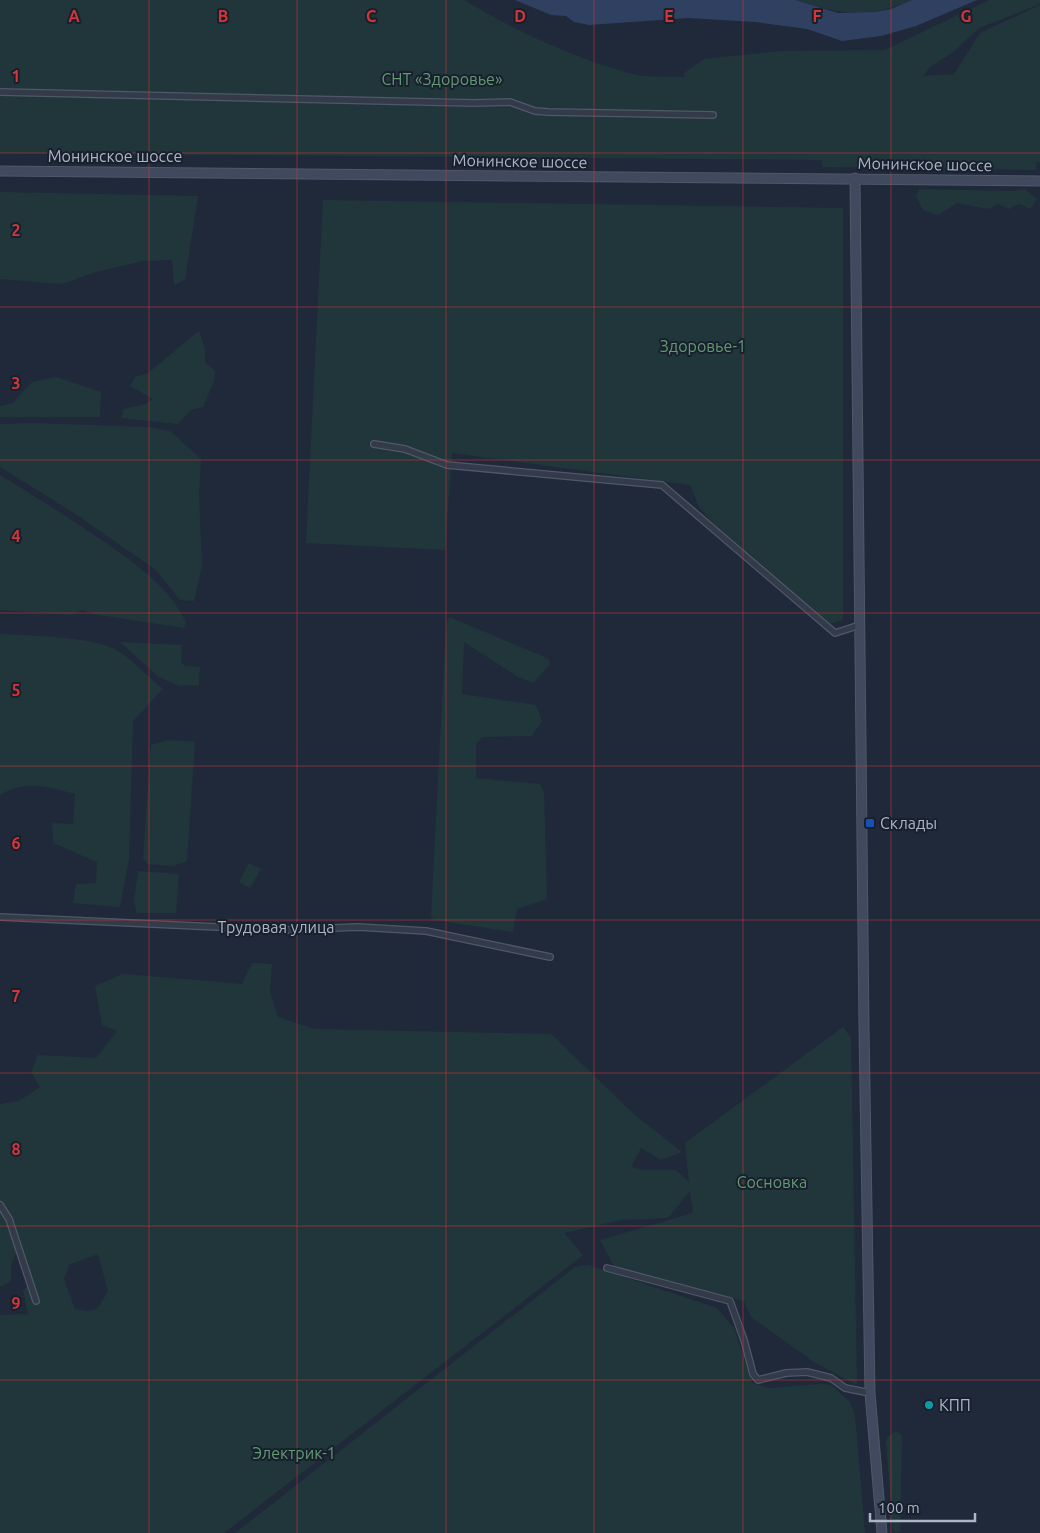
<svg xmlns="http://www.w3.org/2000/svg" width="1040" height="1533" font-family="Ubuntu,sans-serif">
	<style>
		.green { fill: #21363b; fill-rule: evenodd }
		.water { fill: #2f4061 }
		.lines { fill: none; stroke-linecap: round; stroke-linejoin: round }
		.street-casing { stroke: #505868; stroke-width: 8 }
		.secondary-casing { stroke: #505868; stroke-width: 11 }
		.street { stroke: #333b4a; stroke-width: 5.5 }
		.secondary { stroke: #40495d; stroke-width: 9 }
		.grid { fill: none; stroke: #d23638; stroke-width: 1; stroke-opacity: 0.55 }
		.transit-dot { fill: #1a4fb4; stroke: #18202e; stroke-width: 2 }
		.culture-dot { fill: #0f9aa8; stroke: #18202e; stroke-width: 2 }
		.labels { text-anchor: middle; stroke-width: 4; stroke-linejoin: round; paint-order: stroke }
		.park-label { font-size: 16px; fill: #639973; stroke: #18202e }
		.street-label { font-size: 16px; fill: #adb5c7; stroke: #18202e }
		.poi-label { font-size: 16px; fill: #adb5c7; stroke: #18202e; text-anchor: start }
		.grid-label { font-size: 16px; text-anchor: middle; font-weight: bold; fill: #d23638; stroke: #18202e; stroke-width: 4; stroke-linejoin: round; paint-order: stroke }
	</style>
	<rect width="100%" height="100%" fill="#1f293a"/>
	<g class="green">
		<path d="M 0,0 L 464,0 C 516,31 573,58 632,74 C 648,78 668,76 685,77 L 684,73 L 704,59 L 782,51 L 885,50 L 989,0 L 1040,0 L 1040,4 L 979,28 L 951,54 L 931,66 L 923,76 L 954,74 L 980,33 L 1040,5 L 1040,162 L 1036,162 L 1036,170 L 822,167 L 822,160 L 0,153 Z"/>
		<path d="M 795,0 L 912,0 C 864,20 842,14 795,0 Z"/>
		<path d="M 919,189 L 1013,191 L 1025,189 L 1037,199 L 1030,209 L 1019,204 L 1009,209 L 998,204 L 988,209 L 957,203 L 938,215 L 923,210 L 916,196 Z"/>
		<path d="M 0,192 L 198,196 L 185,280 L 174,285 L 172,260 L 143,261 L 96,272 L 62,284 L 0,279 Z"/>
		<path d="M 323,200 L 843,208 L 843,620 L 831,624 L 711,521 L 699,507 L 690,485 L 452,453 L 445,550 L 306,543 Z"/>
		<path d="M 199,331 L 205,349 L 205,362 L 215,371 L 214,381 L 203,407 L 191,410 L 178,424 L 121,418 L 124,409 L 146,404 L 153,399 L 130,386 L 135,377 L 148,373 Z"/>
		<path d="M 56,377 L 101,392 L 100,417 L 0,417 L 0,406 L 13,403 L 32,382 Z"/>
		<path d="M 33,423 L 149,427 L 170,431 L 201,459 L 199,495 L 202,566 L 194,601 L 180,600 L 156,570 L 74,513 L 0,467 L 0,424 Z"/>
		<path d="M 0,475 C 36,497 71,519 106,543 C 138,566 168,586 186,622 L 184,628 L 93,614 L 82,610 L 71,615 L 0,610 Z"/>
		<path d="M 449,617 L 540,655 L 548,659 L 550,664 L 533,683 L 518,677 L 464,642 L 462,694 L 536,705 L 542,721 L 532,736 L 482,737 L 476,744 L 476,778 L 540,784 L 544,792 L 547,899 L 517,909 L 513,932 L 434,920 L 431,917 L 446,626 Z"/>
		<path d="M 0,634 C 31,636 93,636 118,651 C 134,661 148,677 163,689 L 133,721 L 129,859 L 120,907 L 73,903 L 76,884 L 96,883 L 97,862 L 53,843 L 52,823 L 73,824 L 75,794 C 49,787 24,780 0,795 Z"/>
		<path d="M 120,642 L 182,645 L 181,662 L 185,666 L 200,667 L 199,685 L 179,686 L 159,677 Z"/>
		<path d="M 168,740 L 195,742 L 187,861 L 173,866 L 147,864 L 143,858 L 151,745 Z"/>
		<path d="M 249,863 L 261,869 L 250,888 L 239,882 Z"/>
		<path d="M 138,871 L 179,874 L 176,913 L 137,913 L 134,903 Z"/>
		<path d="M 252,963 L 272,964 L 270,992 L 278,1017 L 314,1029 L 551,1034 L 635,1115 L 682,1152 L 661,1160 L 641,1148 L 631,1167 L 644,1170 L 676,1170 L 689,1182 L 685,1143 L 843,1027 L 851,1038 L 857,1385 L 814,1362 L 751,1317 L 744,1301 L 615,1268 L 600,1240 L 693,1213 L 690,1191 L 668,1218 L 621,1220 L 564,1233 L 583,1255 L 224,1533 L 0,1533 L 0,1315 L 28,1314 L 23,1290 L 29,1285 L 17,1250 L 11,1266 L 11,1281 L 0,1287 L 0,1104 L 19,1101 L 40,1087 L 31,1072 L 38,1055 L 96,1058 L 117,1031 L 102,1025 L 95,986 L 123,974 L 242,984 ZM 98,1254 L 108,1291 C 98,1309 97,1314 75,1309 L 64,1279 L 69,1265 Z"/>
		<path d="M 588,1265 L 717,1308 L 734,1328 L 752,1383 L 769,1388 L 821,1384 L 831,1385 L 850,1402 L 855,1415 L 865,1533 L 235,1533 L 575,1267 Z"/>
		<path d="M 897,1431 L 902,1436 L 900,1531 L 896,1533 L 893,1530 L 886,1442 L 887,1437 Z"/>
	</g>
	<path class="water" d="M 515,0 L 795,0 L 838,13 L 875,12 L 891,9 L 912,0 L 977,0 L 916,26 L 881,36 L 842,41 L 807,29 L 755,22 L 688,18 L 589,25 L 574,22 L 566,16 L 551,15 Z"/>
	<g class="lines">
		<defs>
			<g id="street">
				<path d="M 0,92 L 474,103 L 510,102 L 535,111 L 548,112 L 713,115"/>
				<path d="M 374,444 L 405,449 L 447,465 L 662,485 L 835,633 L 860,625"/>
				<path d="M 0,917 L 285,930 L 358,927 L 426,931 L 550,957"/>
				<path d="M 0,1205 L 9,1219 L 36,1301"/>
				<path d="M 607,1268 L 730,1301 L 744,1340 L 753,1374 L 758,1380 L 786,1373 L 807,1372 L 831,1378 L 845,1388 L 870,1393"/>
			</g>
			<g id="secondary">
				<path d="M 0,171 L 1040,181"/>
				<path d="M 855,178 L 864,1028 L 870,1393 L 882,1533"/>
			</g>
		</defs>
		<use href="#street" class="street-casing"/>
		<use href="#secondary" class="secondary-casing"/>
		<use href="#street" class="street"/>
		<use href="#secondary" class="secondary"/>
	</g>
	<path class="grid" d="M 149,0 L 149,1533M 297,0 L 297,1533M 446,0 L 446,1533M 594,0 L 594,1533M 743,0 L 743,1533M 891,0 L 891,1533M 0,153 L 1040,153M 0,307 L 1040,307M 0,460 L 1040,460M 0,613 L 1040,613M 0,766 L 1040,766M 0,920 L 1040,920M 0,1073 L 1040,1073M 0,1226 L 1040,1226M 0,1380 L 1040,1380"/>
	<rect class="transit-dot" x="865" y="818" width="10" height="10" rx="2.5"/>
	<circle class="culture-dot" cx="929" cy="1405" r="5"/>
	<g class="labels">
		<g class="park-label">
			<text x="442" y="85">СНТ «Здоровье»</text>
			<text x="703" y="352">Здоровье-1</text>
			<text x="772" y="1188">Сосновка</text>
			<text x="294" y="1459">Электрик-1</text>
		</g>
		<g class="street-label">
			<text x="115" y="162">Монинское шоссе</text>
			<text transform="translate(520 161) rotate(1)" y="6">Монинское шоссе</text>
			<text transform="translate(925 164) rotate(1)" y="6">Монинское шоссе</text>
			<text x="276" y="933">Трудовая улица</text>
		</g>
		<g class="poi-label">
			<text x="880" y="829">Склады</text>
			<text x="939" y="1411">КПП</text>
		</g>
	</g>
	<g class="grid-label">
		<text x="74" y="22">A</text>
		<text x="223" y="22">B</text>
		<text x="371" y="22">C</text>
		<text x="520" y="22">D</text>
		<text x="669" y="22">E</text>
		<text x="817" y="22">F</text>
		<text x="966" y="22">G</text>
		<text x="16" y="82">1</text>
		<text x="16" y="236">2</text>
		<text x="16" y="389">3</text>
		<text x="16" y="542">4</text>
		<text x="16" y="696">5</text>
		<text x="16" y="849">6</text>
		<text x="16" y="1002">7</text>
		<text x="16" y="1155">8</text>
		<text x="16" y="1309">9</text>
	</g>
	<path d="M870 1513v8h105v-8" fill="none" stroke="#adb5c7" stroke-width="2.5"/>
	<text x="878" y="1513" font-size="15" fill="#adb5c7" stroke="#18202e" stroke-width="4" paint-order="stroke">100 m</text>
</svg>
